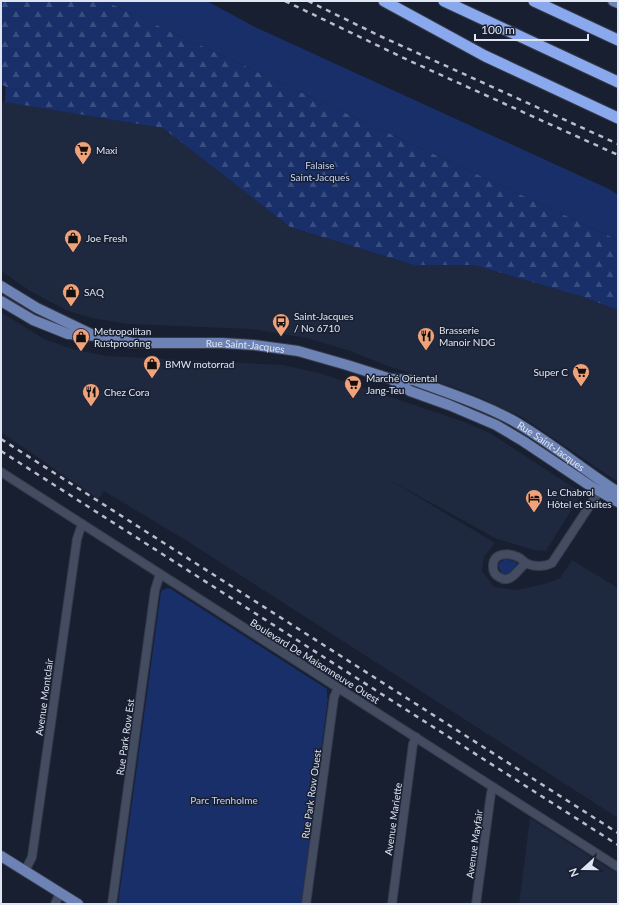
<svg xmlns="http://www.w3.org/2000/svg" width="619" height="905" font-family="Lato,sans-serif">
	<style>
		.built { fill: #1e283f }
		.green { fill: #192f6a }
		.forest { fill: url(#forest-firs) }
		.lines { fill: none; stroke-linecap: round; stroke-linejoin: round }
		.minor-casing { stroke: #343a48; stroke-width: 10 }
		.major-casing { stroke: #343a48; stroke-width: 12 }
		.highway-casing { stroke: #343a48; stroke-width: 13 }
		.minor { stroke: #434c60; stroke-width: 8 }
		.major { stroke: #6d83b5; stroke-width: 10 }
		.highway { stroke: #89a8ed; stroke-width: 11 }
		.rail { stroke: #b8beca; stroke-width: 2.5; stroke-dasharray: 5 5; stroke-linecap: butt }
		.labels { text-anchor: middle; stroke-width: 3; stroke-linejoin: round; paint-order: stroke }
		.poi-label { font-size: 10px; fill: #e0e6f1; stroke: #181f30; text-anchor: start }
		.park-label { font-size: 10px; fill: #c1d3f9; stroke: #181f30 }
		.street-label { font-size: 10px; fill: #e0e6f1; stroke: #181f30 }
	</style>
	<defs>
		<pattern id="forest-firs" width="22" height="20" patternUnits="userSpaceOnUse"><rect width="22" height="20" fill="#192f6a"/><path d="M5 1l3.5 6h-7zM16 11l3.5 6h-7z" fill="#3a4d80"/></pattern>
	</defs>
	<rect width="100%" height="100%" fill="#181f30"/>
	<g class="built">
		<path d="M 1,101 L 163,128 L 290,227 L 414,265 L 474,265 L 580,296 L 618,310 L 618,482 L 522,417 L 483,399 L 456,388 L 388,366 L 350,351 L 307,338 L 251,329 L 128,324 L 91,318 L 66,310 L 30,291 L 1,271 Z"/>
		<path d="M 1,312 L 44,339 L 72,349 L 107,356 L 283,365 L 319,373 L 465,422 L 490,433 L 582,493 L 546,551 L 534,550 L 497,539 L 390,480 L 495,543 L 484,557 L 482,571 L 494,587 L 517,590 L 548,583 L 560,578 L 572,560 L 618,588 L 618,818 L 187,541 L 104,491 L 98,499 L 1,432 Z"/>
		<path d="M 530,818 L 618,874 L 618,904 L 519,904 Z"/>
	</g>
	<g class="green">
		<path d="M 105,1 L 207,1 L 255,27 L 609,189 L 618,195 L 618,240 Z"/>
		<path d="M 506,559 L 516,562 L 517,564 L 512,571 L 507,574 L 502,573 L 498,566 L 500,562 Z"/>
		<path d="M 167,588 L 171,589 L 327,689 L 327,698 L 328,698 L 301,904 L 118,904 L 161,592 L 162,590 L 164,590 Z"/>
	</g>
	<path class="forest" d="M 1,1 L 105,1 L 618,240 L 618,310 L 580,296 L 474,265 L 414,265 L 290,227 L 163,128 L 5,102 L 6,87 L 1,84 Z"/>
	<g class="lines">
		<defs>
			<g id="minor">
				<path d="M 1,472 L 618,867"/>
				<path d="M 526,563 C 518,569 511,585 499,577 C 495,575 493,571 493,567 C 492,553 508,552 518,557 C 521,558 523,561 526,563 C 533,567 545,567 552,563 L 602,487"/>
				<path d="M 25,871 L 32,857 L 77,539 L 82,524"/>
				<path d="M 55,904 L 60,893"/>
				<path d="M 112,904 L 155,590 L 160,574"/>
				<path d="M 306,904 L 334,697 L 338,688"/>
				<path d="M 392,904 L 413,744 L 416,737"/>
				<path d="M 476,904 L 491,793 L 493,787"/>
			</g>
			<g id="major">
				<path d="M 613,1 L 618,3"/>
				<path d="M 1,286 L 37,308 L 93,335"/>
				<path id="s1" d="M 1,301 L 33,320 L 68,334 L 97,336 L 132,343 L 222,343 L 254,345 L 298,351 L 347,365 L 391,379 L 410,391 L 449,405 L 496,425 L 523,441 L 589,485 L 618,502"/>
				<path id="s2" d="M 392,379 L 413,380 L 419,382 C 451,394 483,404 512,420 C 549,441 582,469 618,492"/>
				<path d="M 1,856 L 78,904"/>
			</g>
			<g id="highway">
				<path d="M 384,1 L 485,56 L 618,118"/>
				<path d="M 444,1 L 618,82"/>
				<path d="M 534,1 L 618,40"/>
			</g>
		</defs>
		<use href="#minor" class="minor-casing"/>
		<use href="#major" class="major-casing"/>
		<use href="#highway" class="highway-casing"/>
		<use href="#minor" class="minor"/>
		<use href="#major" class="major"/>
		<use href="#highway" class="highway"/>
		<g class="rail">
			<path d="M 285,1 L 410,61 L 618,155"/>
			<path d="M 308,1 L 380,36 L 618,144"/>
			<path d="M 1,439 L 618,833"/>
			<path d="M 1,451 L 618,845"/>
		</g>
	</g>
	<defs>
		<symbol id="supermarket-pin" viewBox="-11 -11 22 30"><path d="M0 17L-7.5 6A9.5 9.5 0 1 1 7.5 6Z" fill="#f0a27a" stroke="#181f30"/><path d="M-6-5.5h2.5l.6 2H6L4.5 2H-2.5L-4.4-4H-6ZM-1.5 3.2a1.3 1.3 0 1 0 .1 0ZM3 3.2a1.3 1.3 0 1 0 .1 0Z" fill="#111"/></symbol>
		<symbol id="shop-pin" viewBox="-11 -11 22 30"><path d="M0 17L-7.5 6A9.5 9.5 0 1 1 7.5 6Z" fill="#f0a27a" stroke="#181f30"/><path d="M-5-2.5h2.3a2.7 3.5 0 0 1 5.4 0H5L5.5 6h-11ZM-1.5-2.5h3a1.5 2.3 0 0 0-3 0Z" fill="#111"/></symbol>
		<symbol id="bus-pin" viewBox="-11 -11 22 30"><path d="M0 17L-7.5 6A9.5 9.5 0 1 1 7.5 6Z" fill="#f0a27a" stroke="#181f30"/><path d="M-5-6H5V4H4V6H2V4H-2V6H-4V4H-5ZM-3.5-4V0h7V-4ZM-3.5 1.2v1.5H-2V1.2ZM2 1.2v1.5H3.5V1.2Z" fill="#111"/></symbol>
		<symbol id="restaurant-pin" viewBox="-11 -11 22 30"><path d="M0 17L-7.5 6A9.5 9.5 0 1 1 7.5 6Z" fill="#f0a27a" stroke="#181f30"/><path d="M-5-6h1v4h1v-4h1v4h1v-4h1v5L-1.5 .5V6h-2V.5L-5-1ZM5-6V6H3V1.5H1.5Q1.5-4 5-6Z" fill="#111"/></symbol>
		<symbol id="hotel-pin" viewBox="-11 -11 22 30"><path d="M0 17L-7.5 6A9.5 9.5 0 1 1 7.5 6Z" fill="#f0a27a" stroke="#181f30"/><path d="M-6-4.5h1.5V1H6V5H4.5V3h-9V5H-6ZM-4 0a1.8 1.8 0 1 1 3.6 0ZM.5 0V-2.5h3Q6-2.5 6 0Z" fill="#111"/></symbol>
	</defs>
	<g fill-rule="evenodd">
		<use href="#supermarket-pin" x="73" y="140" width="20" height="27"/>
		<use href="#shop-pin" x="63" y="228" width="20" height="27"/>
		<use href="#shop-pin" x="61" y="282" width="20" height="27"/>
		<use href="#bus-pin" x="271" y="312" width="20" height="27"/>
		<use href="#restaurant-pin" x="416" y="326" width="20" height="27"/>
		<use href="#shop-pin" x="71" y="327" width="20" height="27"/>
		<use href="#shop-pin" x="142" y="354" width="20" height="27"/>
		<use href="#supermarket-pin" x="571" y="362" width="20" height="27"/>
		<use href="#supermarket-pin" x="343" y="374" width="20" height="27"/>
		<use href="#restaurant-pin" x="81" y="382" width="20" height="27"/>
		<use href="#hotel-pin" x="524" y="488" width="20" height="27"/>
	</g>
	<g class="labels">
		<g class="poi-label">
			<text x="96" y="154">Maxi</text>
			<text x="86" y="242">Joe Fresh</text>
			<text x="84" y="296">SAQ</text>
			<text x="294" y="320">Saint-Jacques<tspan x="294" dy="12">/ No 6710</tspan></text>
			<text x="439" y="334">Brasserie<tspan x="439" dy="12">Manoir NDG</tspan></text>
			<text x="94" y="335">Metropolitan<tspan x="94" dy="12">Rustproofing</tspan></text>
			<text x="165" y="368">BMW motorrad</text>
			<text x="568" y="376" text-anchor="end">Super C</text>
			<text x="366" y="382">Marché Oriental<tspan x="366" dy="12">Jang-Teu</tspan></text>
			<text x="104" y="396">Chez Cora</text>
			<text x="547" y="496">Le Chabrol<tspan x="547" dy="12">Hôtel et Suites</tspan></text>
		</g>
		<g class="park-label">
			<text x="320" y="169">Falaise<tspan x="320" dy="12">Saint-Jacques</tspan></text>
			<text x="224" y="804">Parc Trenholme</text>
		</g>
		<g class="street-label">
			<text dy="4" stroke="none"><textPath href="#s1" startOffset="253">Rue Saint-Jacques</textPath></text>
			<text dy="4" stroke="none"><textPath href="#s2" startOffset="175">Rue Saint-Jacques</textPath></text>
			<text transform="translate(315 661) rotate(32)" y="4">Boulevard De Maisonneuve Ouest</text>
			<text transform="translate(44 697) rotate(-82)" y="4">Avenue Montclair</text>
			<text transform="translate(125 737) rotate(-82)" y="4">Rue Park Row Est</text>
			<text transform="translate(311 794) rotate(-82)" y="4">Rue Park Row Ouest</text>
			<text transform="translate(393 819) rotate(-82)" y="4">Avenue Mariette</text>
			<text transform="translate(474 844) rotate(-82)" y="4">Avenue Mayfair</text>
		</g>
	</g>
	<rect width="619" height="905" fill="none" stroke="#e0e6f1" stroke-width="4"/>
	<g transform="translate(583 869) rotate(249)" stroke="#181f30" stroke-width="3" paint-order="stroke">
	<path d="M0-3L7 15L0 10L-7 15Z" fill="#e0e6f1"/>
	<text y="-6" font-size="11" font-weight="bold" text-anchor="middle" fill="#e0e6f1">N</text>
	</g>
	<path d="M475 34v6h113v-6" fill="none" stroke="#e0e6f1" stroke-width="2"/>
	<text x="481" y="34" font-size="12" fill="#e0e6f1" stroke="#181f30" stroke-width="3" paint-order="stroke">100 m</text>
</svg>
